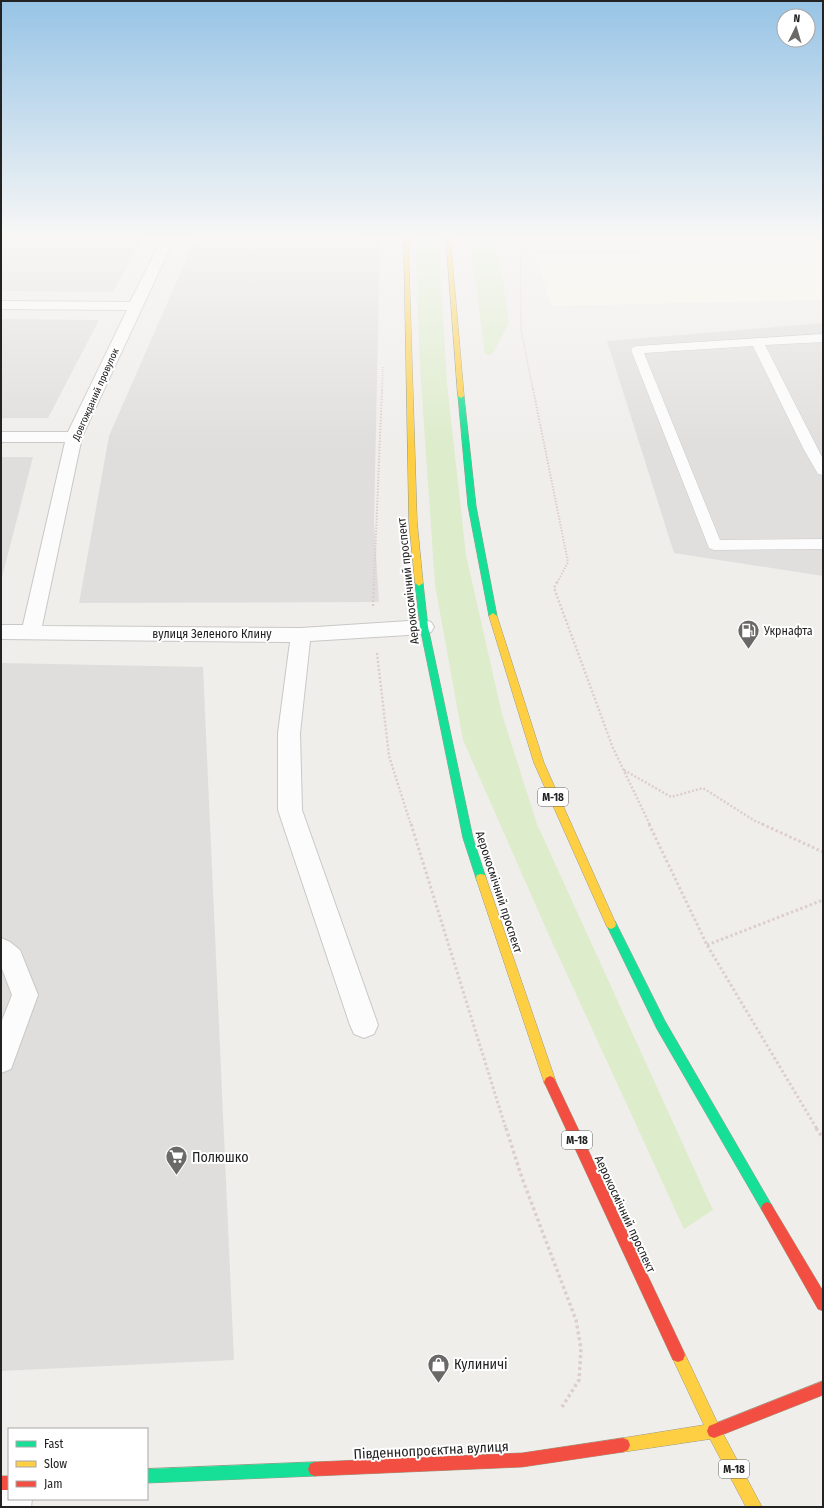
<svg xmlns="http://www.w3.org/2000/svg" width="824" height="1508" font-family="'Fira Sans Condensed',sans-serif">
	<style>
		.residential { fill: #dfdedc }
		.education { fill: #f8f7e8 }
		.grass { fill: #ddeccb }
		.parking { fill: #e0dfde }
		.lines { fill: none; stroke-linecap: round; stroke-linejoin: round }
		.lane-casing { stroke: #c9c8c7; stroke-width: 1 }
		.street-casing { stroke: #c9c8c7; stroke-width: 2 }
		.fast-casing { stroke: #999a82; stroke-width: 1 }
		.slow-casing { stroke: #999a82; stroke-width: 1 }
		.jam-casing { stroke: #999a82; stroke-width: 1 }
		.path-far4 { stroke: #dccecd; stroke-width: 1.5; stroke-dasharray: 1 1; stroke-linecap: butt }
		.path-far3 { stroke: #dccecd; stroke-width: 2; stroke-dasharray: 1.5 1.5; stroke-linecap: butt }
		.path-far2 { stroke: #dccecd; stroke-width: 2.5; stroke-dasharray: 2 2; stroke-linecap: butt }
		.path-far1 { stroke: #dccecd; stroke-width: 3; stroke-dasharray: 2.5 2.5; stroke-linecap: butt }
		.path { stroke: #dccecd; stroke-width: 3.5; stroke-dasharray: 3 3; stroke-linecap: butt }
		.lane { fill: #fdfcfc; fill-rule: evenodd }
		.street { fill: #fdfcfc; fill-rule: evenodd }
		.fast { fill: #16e098; fill-rule: evenodd }
		.slow { fill: #ffcf43; fill-rule: evenodd }
		.jam { fill: #f24e42; fill-rule: evenodd }
		.labels { text-anchor: middle; stroke-width: 4; stroke-linejoin: round; paint-order: stroke }
		.far-street-label { font-size: 10px; fill: #222; stroke: #fff }
		.shield { fill: #fff; stroke: #646464; stroke-width: 1 }
		.shield-label { font-size: 11px; font-weight: bold; fill: #222 }
		.street-label { font-size: 12px; fill: #222; stroke: #fff }
		.poi-label { font-size: 12px; fill: #222; stroke: #fff; text-anchor: start }
		.near-poi-label { font-size: 14px; fill: #222; stroke: #fff; text-anchor: start }
		.near-street-label { font-size: 14px; fill: #222; stroke: #fff }
	</style>
	<rect width="100%" height="100%" fill="#f0eeeb"/>
	<g class="residential">
		<path d="M 1,235 L 144,235 L 113,292 L 1,291 Z"/>
		<path d="M 197,235 L 283,235 L 380,240 L 374,522 L 379,602 L 79,603 L 109,436 Z"/>
		<path d="M 1,319 L 99,320 L 48,418 L 1,418 Z"/>
		<path d="M 1,457 L 33,457 L 1,581 Z"/>
		<path d="M 1,663 L 203,667 L 234,1360 L 1,1371 Z"/>
	</g>
	<path class="education" d="M 530,235 L 823,235 L 823,300 L 551,306 Z"/>
	<g class="grass">
		<path d="M 415,235 L 438,235 L 447,384 L 466,555 L 502,714 L 537,824 L 713,1210 L 684,1229 L 547,931 L 463,740 L 435,585 L 420,367 Z"/>
		<path d="M 469,235 L 497,235 L 509,323 L 494,351 L 491,355 L 485,354 Z"/>
	</g>
	<path class="parking" d="M 823,323 L 823,576 L 674,553 L 607,341 Z"/>
	<g class="lines">
		<defs>
			<path id="lane" d="M 823,334 L 823,342 L 765,345 L 823,459 L 823,475 L 818,474 L 803,448 L 753,346 L 644,353 L 720,540 L 823,539 L 823,549 L 714,550 L 709,548 L 631,350 L 633,347 L 637,346 Z"/>
			<g id="street">
				<path d="M 164,235 L 176,235 L 82,437 L 42,626 L 301,628 L 424,620 L 431,622 L 434,627 L 431,632 L 424,634 L 310,641 L 300,733 L 302,810 L 378,1025 L 374,1034 L 364,1038 L 354,1034 L 350,1025 L 278,810 L 278,733 L 290,642 L 1,639 L 1,625 L 23,625 L 65,442 L 1,442 L 1,432 L 68,432 L 127,310 L 1,309 L 1,301 L 130,302 Z"/>
				<path d="M 1,938 L 10,942 L 20,950 L 38,995 L 11,1069 L 1,1073 L 1,1023 L 12,995 L 1,966 Z"/>
				<path d="M 9,1483 L 9,1499 L 32,1499 L 31,1507 L 1,1507 L 1,1486 Z"/>
			</g>
			<g id="fast">
				<path d="M 461,394 L 464,396 L 476,506 L 497,616 L 493,619 L 489,616 L 468,506 L 458,396 Z"/>
				<path d="M 419,580 L 423,583 L 428,627 L 473,838 L 486,878 L 485,881 L 481,882 L 477,881 L 476,878 L 463,838 L 420,627 L 415,583 Z"/>
				<path d="M 611,919 L 615,921 L 665,1021 L 771,1204 L 773,1208 L 771,1212 L 767,1214 L 763,1212 L 657,1029 L 606,924 L 607,921 Z"/>
				<path d="M 315,1462 L 320,1464 L 322,1469 L 320,1474 L 315,1476 L 147,1483 L 147,1469 Z"/>
			</g>
			<g id="slow">
				<path d="M 404,235 L 408,235 L 417,522 L 423,583 L 419,586 L 415,583 L 409,522 Z"/>
				<path d="M 446,235 L 450,235 L 464,396 L 461,398 L 458,396 Z"/>
				<path d="M 493,613 L 497,616 L 544,763 L 616,924 L 615,927 L 611,929 L 607,927 L 534,763 L 489,616 Z"/>
				<path d="M 481,874 L 485,875 L 486,878 L 556,1082 L 554,1086 L 550,1088 L 546,1086 L 544,1082 L 476,878 L 477,875 Z"/>
				<path d="M 678,1348 L 683,1350 L 719,1426 L 762,1507 L 746,1507 L 710,1439 L 623,1452 L 618,1450 L 616,1445 L 618,1440 L 623,1438 L 704,1425 L 671,1355 L 673,1350 Z"/>
			</g>
			<g id="jam">
				<path d="M 550,1076 L 554,1078 L 683,1350 L 685,1355 L 683,1360 L 678,1362 L 673,1360 L 546,1086 L 544,1082 L 546,1078 Z"/>
				<path d="M 767,1202 L 771,1204 L 823,1291 L 823,1311 L 818,1309 L 763,1212 L 761,1208 L 763,1204 Z"/>
				<path d="M 823,1381 L 823,1395 L 714,1438 L 709,1436 L 707,1431 L 709,1426 Z"/>
				<path d="M 623,1438 L 628,1440 L 630,1445 L 628,1450 L 623,1452 L 522,1467 L 315,1476 L 310,1474 L 308,1469 L 310,1464 L 315,1462 L 522,1453 Z"/>
				<rect x="1" y="1476" width="8" height="14"/>
			</g>
		</defs>
		<use href="#lane" class="lane-casing"/>
		<use href="#street" class="street-casing"/>
		<use href="#fast" class="fast-casing"/>
		<use href="#slow" class="slow-casing"/>
		<use href="#jam" class="jam-casing"/>
		<g class="path-far4">
			<path d="M 516,235 L 520,253 L 521,329 L 533,390"/>
			<path d="M 520,253 L 639,252"/>
			<path d="M 382,390 L 383,366"/>
		</g>
		<g class="path-far3">
			<path d="M 533,389 L 568,562 L 557,583"/>
			<path d="M 374,583 L 382,389"/>
		</g>
		<g class="path-far2">
			<path d="M 557,582 L 554,588 L 613,748 L 650,825"/>
			<path d="M 373,606 L 374,582"/>
			<path d="M 377,653 L 389,756 L 411,825"/>
			<path d="M 624,770 L 671,797 L 703,788 L 755,821 L 765,825"/>
		</g>
		<g class="path-far1">
			<path d="M 411,824 L 506,1129"/>
			<path d="M 649,824 L 707,945 L 817,1129"/>
			<path d="M 762,824 L 823,852"/>
			<path d="M 707,945 L 823,900"/>
		</g>
		<g class="path">
			<path d="M 506,1128 L 522,1178 L 576,1320 L 581,1349 L 579,1380 L 562,1407"/>
			<path d="M 816,1128 L 823,1138"/>
		</g>
		<use href="#lane" class="lane"/>
		<use href="#street" class="street"/>
		<use href="#fast" class="fast"/>
		<use href="#slow" class="slow"/>
		<use href="#jam" class="jam"/>
	</g>
	<linearGradient id="sky" x2="0" y2="1"><stop stop-color="#97c4e6"/><stop offset="0.53" stop-color="#f8f7f6"/><stop offset="1" stop-color="#f8f7f6" stop-opacity="0"/></linearGradient>
	<rect width="824" height="446" fill="url(#sky)"/>
	<defs>
		<symbol id="fuel-pin" viewBox="-11 -11 22 30"><path d="M0 17L-7.5 6A9.5 9.5 0 1 1 7.5 6Z" fill="#6a6968" stroke="#fff"/><path d="M-5.5-6h7V0h2V4h1.3V-2.5L3-4.5l.8-.8L6-3V5H2.5V1h-1V6h-7ZM-4.2-4.7v3.2H.2V-4.7Z" fill="#fff"/></symbol>
		<symbol id="supermarket-pin" viewBox="-11 -11 22 30"><path d="M0 17L-7.5 6A9.5 9.5 0 1 1 7.5 6Z" fill="#6a6968" stroke="#fff"/><path d="M-6-5.5h2.5l.6 2H6L4.5 2H-2.5L-4.4-4H-6ZM-1.5 3.2a1.3 1.3 0 1 0 .1 0ZM3 3.2a1.3 1.3 0 1 0 .1 0Z" fill="#fff"/></symbol>
		<symbol id="shop-pin" viewBox="-11 -11 22 30"><path d="M0 17L-7.5 6A9.5 9.5 0 1 1 7.5 6Z" fill="#6a6968" stroke="#fff"/><path d="M-5-2.5h2.3a2.7 3.5 0 0 1 5.4 0H5L5.5 6h-11ZM-1.5-2.5h3a1.5 2.3 0 0 0-3 0Z" fill="#fff"/></symbol>
	</defs>
	<g fill-rule="evenodd">
		<use href="#fuel-pin" x="736" y="618" width="25" height="34"/>
		<use href="#supermarket-pin" x="164" y="1144" width="25" height="34"/>
		<use href="#shop-pin" x="426" y="1352" width="25" height="34"/>
	</g>
	<g class="labels">
		<g class="far-street-label">
			<text transform="translate(95 394) rotate(-66)" y="4">Довгожданий провулок</text>
		</g>
		<g class="shield">
			<rect x="538" y="788" width="30" height="18" rx="3"/>
			<rect x="562" y="1131" width="30" height="18" rx="3"/>
			<rect x="719" y="1460" width="30" height="18" rx="3"/>
		</g>
		<g class="shield-label">
			<text x="553" y="801">М-18</text>
			<text x="577" y="1144">М-18</text>
			<text x="734" y="1473">М-18</text>
		</g>
		<g class="street-label">
			<text transform="translate(408 581) rotate(-96)" y="4">Аерокосмічний проспект</text>
			<text x="212" y="638">вулиця Зеленого Клину</text>
			<text transform="translate(499 892) rotate(72)" y="4">Аерокосмічний проспект</text>
			<text transform="translate(625 1214) rotate(65)" y="4">Аерокосмічний проспект</text>
		</g>
		<g class="poi-label">
			<text x="764" y="635">Укрнафта</text>
		</g>
		<g class="near-poi-label">
			<text x="192" y="1162">Полюшко</text>
			<text x="454" y="1369">Кулиничі</text>
		</g>
		<g class="near-street-label">
			<text transform="translate(431 1450) rotate(-3)" y="5">Південнопроєктна вулиця</text>
		</g>
	</g>
	<rect width="824" height="1508" fill="none" stroke="#222222" stroke-width="4"/>
	<rect x="8" y="1428" width="140" height="72" fill="#ffffff" stroke="#a7a7a7"/>
	<rect x="16" y="1441" width="20" height="6" fill="#16e098" stroke="#a7a7a7"/>
	<text x="44" y="1448" font-size="12" fill="#222222">Fast</text>
	<rect x="16" y="1461" width="20" height="6" fill="#ffcf43" stroke="#a7a7a7"/>
	<text x="44" y="1468" font-size="12" fill="#222222">Slow</text>
	<rect x="16" y="1481" width="20" height="6" fill="#f24e42" stroke="#a7a7a7"/>
	<text x="44" y="1488" font-size="12" fill="#222222">Jam</text>
	<g transform="translate(796 28) rotate(5)"><circle r="19" fill="#ffffff" stroke="#a7a7a7"/>
	<path d="M0-3L7 15L0 10L-7 15Z" fill="#6a6968"/>
	<text y="-6" font-size="11" font-weight="bold" text-anchor="middle" fill="#222222">N</text>
	</g>
</svg>
